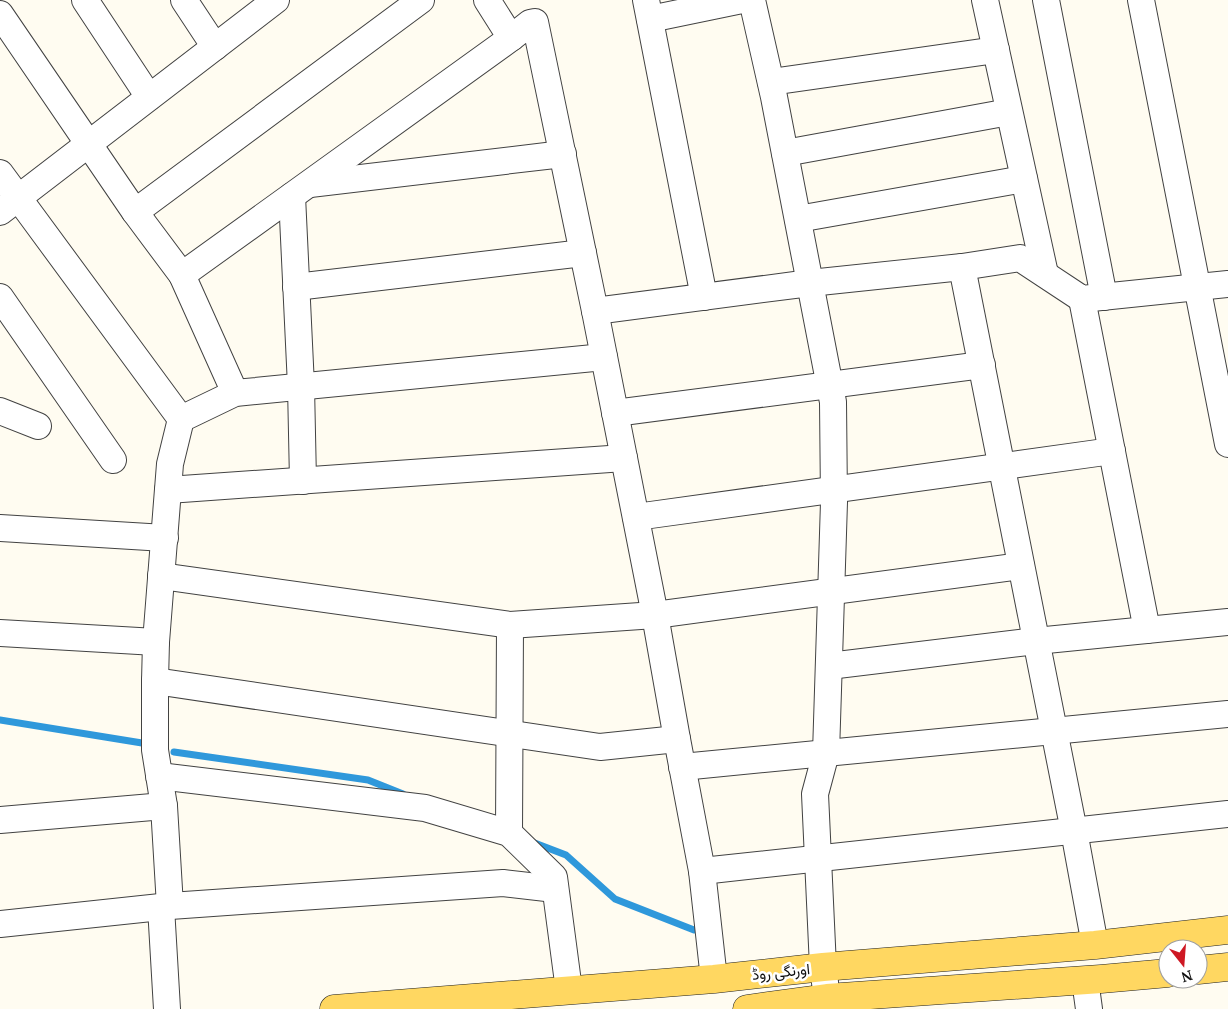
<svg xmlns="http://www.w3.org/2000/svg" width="1228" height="1009" font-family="'PT Serif',Vazirmatn,serif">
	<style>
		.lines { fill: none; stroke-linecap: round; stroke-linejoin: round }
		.stream { stroke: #2f98db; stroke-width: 7 }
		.minor-casing { stroke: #424242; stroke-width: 28 }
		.major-casing { stroke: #202020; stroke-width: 29 }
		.minor { stroke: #fff; stroke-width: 26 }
		.major { stroke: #ffd761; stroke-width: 28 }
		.labels { text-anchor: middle; stroke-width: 5; stroke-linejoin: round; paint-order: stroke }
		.street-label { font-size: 15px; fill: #0f0f0f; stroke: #fff }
	</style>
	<rect width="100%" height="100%" fill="#fffcf1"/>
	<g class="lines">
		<g class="stream">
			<path d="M 0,720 L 142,743"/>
			<path d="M 174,752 L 368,780 L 403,794"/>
			<path d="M 532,842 L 566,855 L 615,899 L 694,930"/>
		</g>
		<defs>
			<g id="minor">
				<path d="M 85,0 L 149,97"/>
				<path d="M 184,0 L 215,47"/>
				<path d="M 646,0 L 704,297"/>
				<path d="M 752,0 L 774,97 L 833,402 L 834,502 L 826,753 L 815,794 L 823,967 L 827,998"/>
				<path d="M 985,0 L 1045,274"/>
				<path d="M 1046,0 L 1104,297"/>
				<path d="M 1141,0 L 1228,444"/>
				<path d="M 0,14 L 135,212 L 182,275 L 511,38 L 487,0"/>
				<path d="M 650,19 L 742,0"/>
				<path d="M 511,38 L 530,23 L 535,22 L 595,311 L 655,615 L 677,739 L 702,871 L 714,979"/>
				<path d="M 771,82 L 996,50"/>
				<path d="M 785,153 L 1009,112"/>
				<path d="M 0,173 L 181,419"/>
				<path d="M 310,184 L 563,154"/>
				<path d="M 292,196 L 301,386 L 303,481"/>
				<path d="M 0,212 L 276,0"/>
				<path d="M 135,212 L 421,0"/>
				<path d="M 798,219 L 1024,179"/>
				<path d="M 962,267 L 1074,831 L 1095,945"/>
				<path d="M 182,275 L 235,393"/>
				<path d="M 296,287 L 583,253"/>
				<path d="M 0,297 L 113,460"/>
				<path d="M 1082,299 L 1147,630"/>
				<path d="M 595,311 L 810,283 L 962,267 L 1020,258 L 1082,299 L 1228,284"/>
				<path d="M 0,411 L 38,426"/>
				<path d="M 615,413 L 982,365"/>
				<path d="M 168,490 L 624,458"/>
				<path d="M 636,517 L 1112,451"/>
				<path d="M 0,528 L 165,538"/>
				<path d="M 161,576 L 510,625 L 655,615 L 1021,566"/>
				<path d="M 0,633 L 156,642"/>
				<path d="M 829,666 L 1036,641 L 1228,622"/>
				<path d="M 155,681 L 600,747 L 677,739"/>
				<path d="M 682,767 L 1228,714"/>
				<path d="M 159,776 L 425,808 L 509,833 L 554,877 L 569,990"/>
				<path d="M 0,820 L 164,806"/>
				<path d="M 509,833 L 510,625"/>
				<path d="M 702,871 L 1228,814"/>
				<path d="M 170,906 L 164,806 L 155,750 L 155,681 L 156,642 L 170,464 L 181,419 L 235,393 L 604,357"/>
				<path d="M 161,907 L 167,1009"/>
				<path d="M 0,924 L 170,906 L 503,883 L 555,889"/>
				<path d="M 1085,980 L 1089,1009"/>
			</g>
			<g id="major">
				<path d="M 1198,970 L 1228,967"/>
				<path d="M 334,1009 L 714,979 L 823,967 L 1095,945 L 1228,930"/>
				<path d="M 747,1009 L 827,998 L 1101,979 L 1168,973"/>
			</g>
		</defs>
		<use href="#minor" class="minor-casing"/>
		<use href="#major" class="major-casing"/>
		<use href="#minor" class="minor"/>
		<use href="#major" class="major"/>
	</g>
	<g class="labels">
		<g class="street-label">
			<text transform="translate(781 972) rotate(-6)" y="5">اورنگی روڈ</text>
		</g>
	</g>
	<g transform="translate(1183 964) rotate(163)"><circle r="24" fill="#ffffff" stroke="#9f9f9f"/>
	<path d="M0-4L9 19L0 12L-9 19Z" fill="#ce1823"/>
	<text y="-8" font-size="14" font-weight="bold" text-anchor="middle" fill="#0f0f0f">N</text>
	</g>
</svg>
